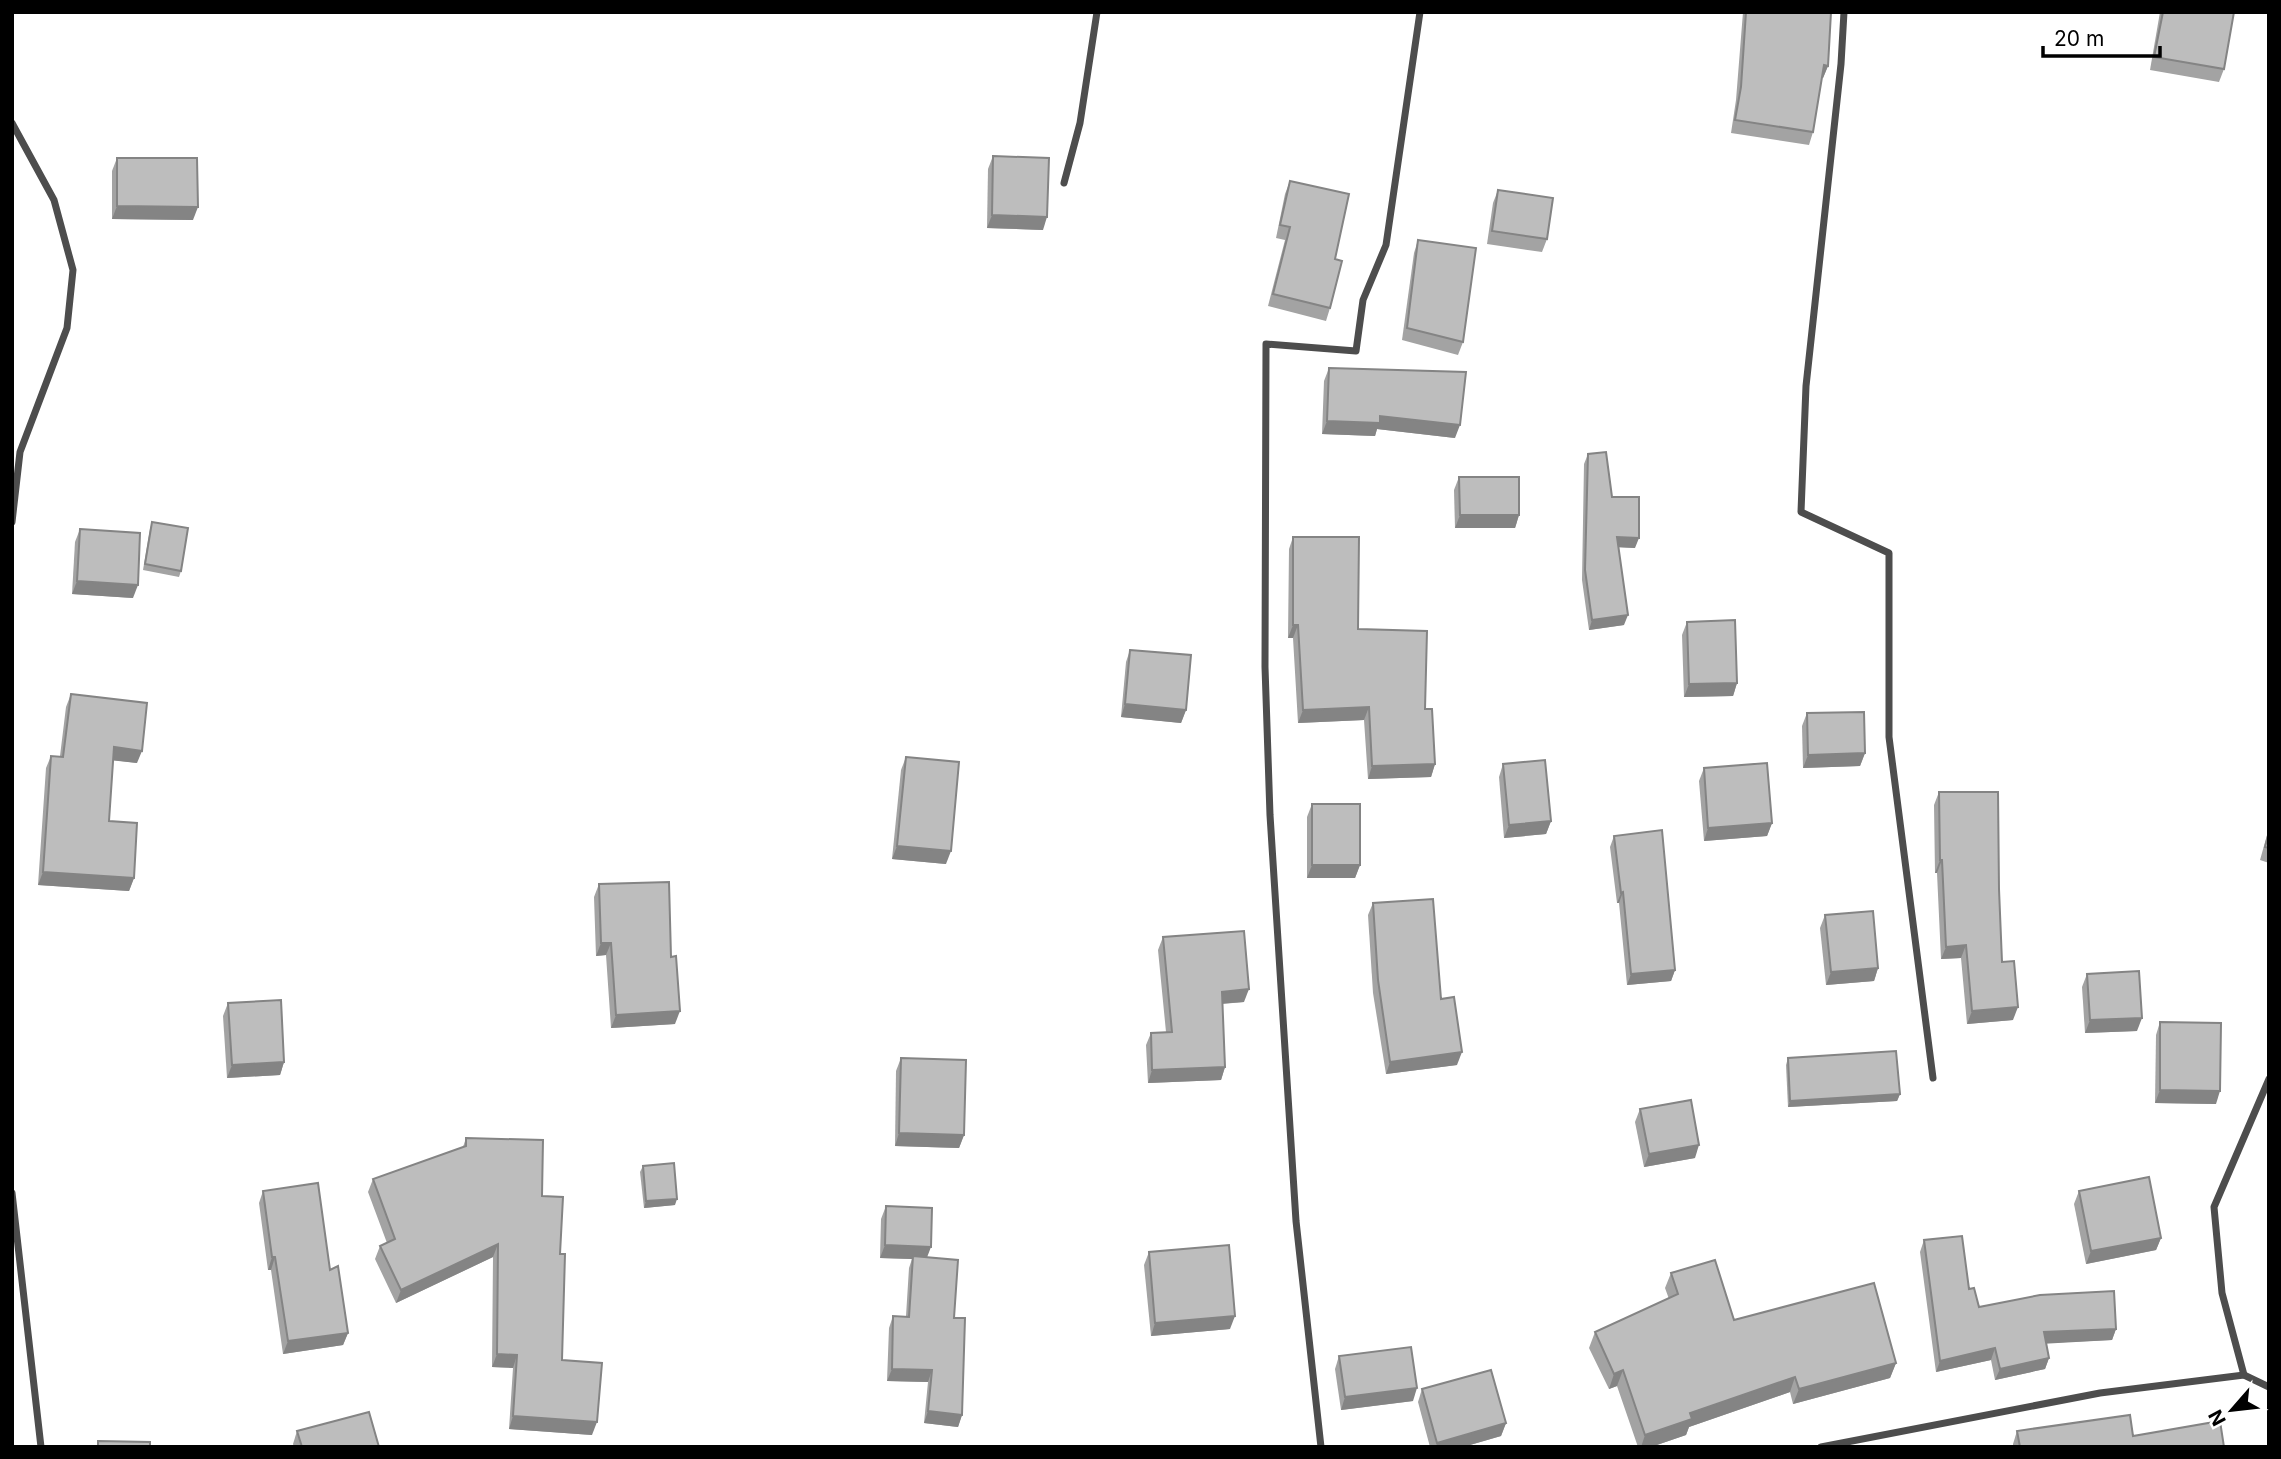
<svg xmlns="http://www.w3.org/2000/svg" width="2281" height="1459" font-family="Inter,sans-serif">
	<style>
		.lines { fill: none; stroke-linecap: round; stroke-linejoin: round }
		.minor { stroke: #4d4d4d; stroke-width: 7 }
		.wall { fill: #a3a3a3 }
		.shaded-wall { fill: #848484 }
		.building { fill: #bdbdbd; stroke: #848484; stroke-width: 2 }
	</style>
	<rect width="100%" height="100%" fill="#fff"/>
	<g class="lines">
		<g class="minor">
			<path d="M 1844,12 L 1841,64 L 1806,386 L 1801,512 L 1889,553 L 1889,737 L 1933,1078"/>
			<path d="M 12,123 L 54,200 L 73,270 L 67,328 L 20,452 L 12,522"/>
			<path d="M 1064,183 L 1080,123 L 1097,12"/>
			<path d="M 2269,1079 L 2214,1207 L 2222,1293 L 2244,1375 L 2269,1387"/>
			<path d="M 12,1193 L 41,1447"/>
			<path d="M 1321,1447 L 1296,1221 L 1270,815 L 1265,667 L 1266,344 L 1356,351 L 1363,300 L 1386,245 L 1420,12"/>
			<path d="M 1821,1447 L 2100,1393 L 2244,1375"/>
		</g>
	</g>
	<g class="wall">
		<path d="M 1743,12 L 1831,12 L 1828,66 L 1823,78 L 1822,78 L 1813,132 L 1809,145 L 1731,133 L 1736,100 Z"/>
		<path d="M 2160,12 L 2234,12 L 2224,69 L 2219,82 L 2150,70 Z"/>
		<path d="M 993,156 L 1043,230 L 987,228 L 988,169 Z"/>
		<path d="M 117,158 L 193,220 L 112,219 L 112,171 Z"/>
		<path d="M 1290,181 L 1335,259 L 1330,308 L 1326,321 L 1268,306 L 1285,240 L 1276,238 L 1285,194 Z"/>
		<path d="M 1498,190 L 1547,239 L 1542,252 L 1487,244 L 1493,203 Z"/>
		<path d="M 1418,240 L 1463,342 L 1458,355 L 1402,340 L 1414,253 Z"/>
		<path d="M 1329,368 L 1455,438 L 1377,429 L 1375,436 L 1322,434 L 1324,381 Z"/>
		<path d="M 1588,454 L 1612,497 L 1635,548 L 1618,547 L 1624,625 L 1589,630 L 1582,580 L 1584,464 Z"/>
		<path d="M 1459,477 L 1519,515 L 1515,528 L 1455,528 L 1454,490 Z"/>
		<path d="M 152,522 L 181,571 L 179,577 L 143,570 L 150,529 Z"/>
		<path d="M 80,529 L 133,598 L 72,594 L 75,542 Z"/>
		<path d="M 1293,537 L 1358,629 L 1425,709 L 1435,764 L 1431,777 L 1368,779 L 1364,720 L 1298,723 L 1293,638 L 1288,638 L 1289,549 Z"/>
		<path d="M 1687,622 L 1737,683 L 1733,696 L 1684,697 L 1682,635 Z"/>
		<path d="M 1130,650 L 1186,710 L 1181,723 L 1121,717 L 1126,662 Z"/>
		<path d="M 71,694 L 137,763 L 113,760 L 109,821 L 134,878 L 129,891 L 38,885 L 46,768 L 51,756 L 60,756 L 66,707 Z"/>
		<path d="M 1807,713 L 1865,753 L 1860,766 L 1803,768 L 1802,726 Z"/>
		<path d="M 906,757 L 946,864 L 892,859 L 901,770 Z"/>
		<path d="M 1503,764 L 1551,821 L 1546,834 L 1504,838 L 1499,777 Z"/>
		<path d="M 1704,768 L 1772,823 L 1767,836 L 1704,841 L 1699,781 Z"/>
		<path d="M 1939,792 L 1999,889 L 2002,962 L 2013,1020 L 1967,1024 L 1961,958 L 1941,959 L 1937,873 L 1935,873 L 1934,805 Z"/>
		<path d="M 1312,804 L 1360,865 L 1355,878 L 1307,878 L 1307,817 Z"/>
		<path d="M 2269,828 L 2269,863 L 2260,860 Z"/>
		<path d="M 1614,836 L 1675,970 L 1671,981 L 1627,985 L 1619,903 L 1617,903 L 1610,847 Z"/>
		<path d="M 599,884 L 671,957 L 675,1024 L 611,1028 L 606,955 L 596,956 L 594,897 Z"/>
		<path d="M 1373,903 L 1441,999 L 1457,1065 L 1386,1074 L 1373,993 L 1368,915 Z"/>
		<path d="M 1825,915 L 1878,968 L 1874,981 L 1826,985 L 1820,928 Z"/>
		<path d="M 1163,937 L 1244,1002 L 1222,1004 L 1225,1067 L 1221,1080 L 1148,1083 L 1146,1045 L 1151,1033 L 1166,1032 L 1158,950 Z"/>
		<path d="M 2087,974 L 2137,1031 L 2085,1033 L 2082,987 Z"/>
		<path d="M 228,1003 L 284,1062 L 280,1075 L 227,1078 L 223,1016 Z"/>
		<path d="M 2160,1022 L 2216,1104 L 2155,1103 L 2156,1035 Z"/>
		<path d="M 901,1058 L 964,1135 L 959,1148 L 895,1146 L 896,1071 Z"/>
		<path d="M 1788,1058 L 1900,1094 L 1897,1101 L 1788,1107 L 1786,1065 Z"/>
		<path d="M 1640,1109 L 1695,1158 L 1644,1167 L 1635,1122 Z"/>
		<path d="M 466,1138 L 542,1196 L 560,1254 L 562,1360 L 592,1435 L 509,1429 L 513,1368 L 492,1367 L 493,1257 L 396,1303 L 375,1259 L 380,1246 L 387,1243 L 368,1192 L 373,1179 L 463,1147 Z"/>
		<path d="M 643,1166 L 675,1205 L 644,1208 L 640,1172 Z"/>
		<path d="M 263,1191 L 330,1270 L 348,1333 L 343,1345 L 283,1354 L 271,1270 L 268,1270 L 259,1203 Z"/>
		<path d="M 2079,1191 L 2161,1238 L 2156,1250 L 2086,1264 L 2074,1204 Z"/>
		<path d="M 886,1206 L 927,1257 L 954,1318 L 962,1415 L 958,1427 L 924,1423 L 928,1382 L 887,1381 L 889,1328 L 893,1316 L 906,1316 L 909,1268 L 912,1259 L 880,1258 L 881,1219 Z"/>
		<path d="M 1924,1240 L 1969,1289 L 1979,1307 L 2116,1329 L 2112,1340 L 2046,1343 L 2049,1358 L 2045,1369 L 1995,1380 L 1991,1360 L 1936,1372 L 1920,1252 Z"/>
		<path d="M 1149,1252 L 1230,1329 L 1151,1336 L 1144,1265 Z"/>
		<path d="M 1671,1273 L 1734,1320 L 1896,1363 L 1890,1378 L 1793,1404 L 1790,1392 L 1689,1427 L 1686,1435 L 1651,1447 L 1638,1447 L 1617,1386 L 1609,1389 L 1589,1348 L 1595,1332 L 1669,1299 L 1665,1288 Z"/>
		<path d="M 1339,1356 L 1413,1401 L 1341,1410 L 1335,1369 Z"/>
		<path d="M 1422,1389 L 1506,1423 L 1501,1436 L 1463,1447 L 1430,1447 L 1418,1402 Z"/>
		<path d="M 297,1431 L 379,1447 L 294,1447 L 293,1444 Z"/>
		<path d="M 2017,1431 L 2224,1447 L 2013,1447 L 2013,1444 Z"/>
	</g>
	<g class="shaded-wall">
		<path d="M 1824,65 L 1828,66 L 1823,78 L 1819,78 Z"/>
		<path d="M 117,206 L 198,207 L 193,220 L 112,219 Z"/>
		<path d="M 992,215 L 1047,217 L 1043,230 L 987,228 Z"/>
		<path d="M 1380,416 L 1460,425 L 1455,438 L 1377,429 L 1375,436 L 1322,434 L 1327,421 Z"/>
		<path d="M 1460,515 L 1519,515 L 1515,528 L 1455,528 Z"/>
		<path d="M 1617,537 L 1639,538 L 1635,548 L 1613,547 Z"/>
		<path d="M 77,581 L 138,585 L 133,598 L 72,594 Z"/>
		<path d="M 1628,615 L 1624,625 L 1589,630 L 1592,620 Z"/>
		<path d="M 1293,625 L 1298,625 L 1293,638 L 1288,638 Z"/>
		<path d="M 1737,683 L 1733,696 L 1684,697 L 1689,684 Z"/>
		<path d="M 1125,704 L 1186,710 L 1181,723 L 1121,717 Z"/>
		<path d="M 1369,707 L 1364,720 L 1298,723 L 1303,710 Z"/>
		<path d="M 114,747 L 142,751 L 137,763 L 109,760 Z"/>
		<path d="M 1865,753 L 1860,766 L 1803,768 L 1808,755 Z"/>
		<path d="M 1435,764 L 1431,777 L 1368,779 L 1372,766 Z"/>
		<path d="M 1551,821 L 1546,834 L 1504,838 L 1509,825 Z"/>
		<path d="M 1772,823 L 1767,836 L 1704,841 L 1708,828 Z"/>
		<path d="M 897,846 L 951,851 L 946,864 L 892,859 Z"/>
		<path d="M 1940,860 L 1942,860 L 1937,873 L 1935,873 Z"/>
		<path d="M 1312,865 L 1360,865 L 1355,878 L 1307,878 Z"/>
		<path d="M 43,872 L 134,878 L 129,891 L 38,885 Z"/>
		<path d="M 1623,892 L 1619,903 L 1617,903 L 1621,893 Z"/>
		<path d="M 601,943 L 611,943 L 606,955 L 596,956 Z"/>
		<path d="M 1966,945 L 1961,958 L 1941,959 L 1946,947 Z"/>
		<path d="M 1878,968 L 1874,981 L 1826,985 L 1831,972 Z"/>
		<path d="M 1675,970 L 1671,981 L 1627,985 L 1631,974 Z"/>
		<path d="M 1249,989 L 1244,1002 L 1217,1004 L 1222,992 Z"/>
		<path d="M 2018,1007 L 2013,1020 L 1967,1024 L 1972,1011 Z"/>
		<path d="M 680,1011 L 675,1024 L 611,1028 L 616,1015 Z"/>
		<path d="M 2142,1018 L 2137,1031 L 2085,1033 L 2090,1020 Z"/>
		<path d="M 1462,1052 L 1457,1065 L 1386,1074 L 1390,1062 Z"/>
		<path d="M 284,1062 L 280,1075 L 227,1078 L 232,1065 Z"/>
		<path d="M 1225,1067 L 1221,1080 L 1148,1083 L 1152,1070 Z"/>
		<path d="M 2160,1090 L 2220,1091 L 2216,1104 L 2155,1103 Z"/>
		<path d="M 1900,1094 L 1897,1101 L 1788,1107 L 1790,1101 Z"/>
		<path d="M 899,1133 L 964,1135 L 959,1148 L 895,1146 Z"/>
		<path d="M 1699,1145 L 1695,1158 L 1644,1167 L 1649,1154 Z"/>
		<path d="M 677,1199 L 675,1205 L 644,1208 L 646,1201 Z"/>
		<path d="M 2161,1238 L 2156,1250 L 2086,1264 L 2091,1251 Z"/>
		<path d="M 498,1244 L 493,1257 L 396,1303 L 401,1290 Z"/>
		<path d="M 885,1245 L 931,1247 L 926,1260 L 913,1256 L 912,1259 L 880,1258 Z"/>
		<path d="M 272,1257 L 275,1257 L 271,1270 L 268,1270 Z"/>
		<path d="M 1235,1316 L 1230,1329 L 1151,1336 L 1155,1323 Z"/>
		<path d="M 2116,1329 L 2112,1340 L 2040,1344 L 2044,1332 Z"/>
		<path d="M 348,1333 L 343,1345 L 283,1354 L 288,1341 Z"/>
		<path d="M 1995,1348 L 1991,1360 L 1936,1372 L 1940,1361 Z"/>
		<path d="M 497,1354 L 517,1355 L 513,1368 L 492,1367 Z"/>
		<path d="M 2049,1358 L 2045,1369 L 1995,1380 L 2000,1369 Z"/>
		<path d="M 1896,1363 L 1890,1378 L 1793,1404 L 1799,1389 Z"/>
		<path d="M 892,1369 L 932,1370 L 928,1382 L 887,1381 Z"/>
		<path d="M 1623,1370 L 1617,1386 L 1609,1389 L 1614,1374 Z"/>
		<path d="M 1795,1377 L 1790,1392 L 1689,1427 L 1686,1435 L 1651,1447 L 1641,1447 L 1645,1435 L 1690,1413 Z"/>
		<path d="M 1417,1388 L 1413,1401 L 1341,1410 L 1345,1397 Z"/>
		<path d="M 928,1411 L 962,1415 L 958,1427 L 924,1423 Z"/>
		<path d="M 513,1416 L 597,1422 L 592,1435 L 509,1429 Z"/>
		<path d="M 1506,1423 L 1501,1436 L 1463,1447 L 1436,1447 L 1437,1443 Z"/>
	</g>
	<g class="building">
		<path d="M 1746,12 L 1831,12 L 1828,66 L 1824,65 L 1813,132 L 1735,120 L 1741,87 Z"/>
		<path d="M 2163,12 L 2234,12 L 2224,69 L 2154,57 Z"/>
		<path d="M 993,156 L 1049,158 L 1047,217 L 992,215 Z"/>
		<path d="M 117,158 L 197,158 L 198,207 L 117,206 Z"/>
		<path d="M 1290,181 L 1349,194 L 1335,259 L 1342,261 L 1330,308 L 1273,294 L 1290,227 L 1280,225 Z"/>
		<path d="M 1498,190 L 1553,198 L 1547,239 L 1492,231 Z"/>
		<path d="M 1418,240 L 1476,248 L 1463,342 L 1407,328 Z"/>
		<path d="M 1329,368 L 1466,372 L 1460,425 L 1380,416 L 1380,423 L 1327,421 Z"/>
		<path d="M 1606,452 L 1612,497 L 1639,497 L 1639,538 L 1617,537 L 1628,615 L 1592,620 L 1585,570 L 1588,454 Z"/>
		<path d="M 1459,477 L 1519,477 L 1519,515 L 1460,515 Z"/>
		<path d="M 152,522 L 188,528 L 181,571 L 145,564 Z"/>
		<path d="M 80,529 L 140,533 L 138,585 L 77,581 Z"/>
		<path d="M 1293,537 L 1359,537 L 1358,629 L 1427,631 L 1425,709 L 1432,709 L 1435,764 L 1372,766 L 1369,707 L 1303,710 L 1298,625 L 1293,625 Z"/>
		<path d="M 1735,620 L 1737,683 L 1689,684 L 1687,622 Z"/>
		<path d="M 1130,650 L 1191,655 L 1186,710 L 1125,704 Z"/>
		<path d="M 71,694 L 147,703 L 142,751 L 114,747 L 109,821 L 137,823 L 134,878 L 43,872 L 51,756 L 63,757 Z"/>
		<path d="M 1864,712 L 1865,753 L 1808,755 L 1807,713 Z"/>
		<path d="M 906,757 L 959,762 L 951,851 L 897,846 Z"/>
		<path d="M 1545,760 L 1551,821 L 1509,825 L 1503,764 Z"/>
		<path d="M 1767,763 L 1772,823 L 1708,828 L 1704,768 Z"/>
		<path d="M 1939,792 L 1998,792 L 1999,889 L 2002,962 L 2014,961 L 2018,1007 L 1972,1011 L 1966,945 L 1946,947 L 1942,860 L 1940,860 Z"/>
		<rect x="1312" y="804" width="48" height="61"/>
		<path d="M 1662,830 L 1675,970 L 1631,974 L 1623,892 L 1621,893 L 1614,836 Z"/>
		<path d="M 2269,832 L 2269,848 L 2265,847 Z"/>
		<path d="M 669,882 L 671,957 L 676,956 L 680,1011 L 616,1015 L 611,943 L 601,943 L 599,884 Z"/>
		<path d="M 1433,899 L 1441,999 L 1454,997 L 1462,1052 L 1390,1062 L 1378,980 L 1373,903 Z"/>
		<path d="M 1873,911 L 1878,968 L 1831,972 L 1825,915 Z"/>
		<path d="M 1244,931 L 1249,989 L 1222,992 L 1225,1067 L 1152,1070 L 1151,1033 L 1172,1032 L 1163,937 Z"/>
		<path d="M 2139,971 L 2142,1018 L 2090,1020 L 2087,974 Z"/>
		<path d="M 281,1000 L 284,1062 L 232,1065 L 228,1003 Z"/>
		<path d="M 2160,1022 L 2221,1023 L 2220,1091 L 2160,1090 Z"/>
		<path d="M 1896,1051 L 1900,1094 L 1790,1101 L 1788,1058 Z"/>
		<path d="M 901,1058 L 966,1060 L 964,1135 L 899,1133 Z"/>
		<path d="M 1691,1100 L 1699,1145 L 1649,1154 L 1640,1109 Z"/>
		<path d="M 466,1138 L 543,1140 L 542,1196 L 563,1197 L 560,1254 L 565,1254 L 562,1360 L 602,1363 L 597,1422 L 513,1416 L 517,1355 L 497,1354 L 498,1244 L 401,1290 L 380,1246 L 395,1239 L 373,1179 L 466,1146 Z"/>
		<path d="M 674,1163 L 677,1199 L 646,1201 L 643,1166 Z"/>
		<path d="M 2149,1177 L 2161,1238 L 2091,1251 L 2079,1191 Z"/>
		<path d="M 318,1183 L 330,1270 L 338,1266 L 348,1333 L 288,1341 L 275,1257 L 272,1257 L 263,1191 Z"/>
		<path d="M 886,1206 L 932,1208 L 931,1247 L 885,1245 Z"/>
		<path d="M 1962,1236 L 1969,1289 L 1974,1288 L 1979,1307 L 2040,1295 L 2114,1291 L 2116,1329 L 2044,1332 L 2049,1358 L 2000,1369 L 1995,1348 L 1940,1361 L 1924,1240 Z"/>
		<path d="M 1229,1245 L 1235,1316 L 1155,1323 L 1149,1252 Z"/>
		<path d="M 913,1256 L 958,1260 L 954,1318 L 965,1318 L 962,1415 L 928,1411 L 932,1370 L 892,1369 L 893,1316 L 909,1317 Z"/>
		<path d="M 1715,1260 L 1734,1320 L 1874,1283 L 1896,1363 L 1799,1389 L 1795,1377 L 1690,1413 L 1692,1419 L 1645,1435 L 1623,1370 L 1614,1374 L 1595,1332 L 1678,1294 L 1671,1273 Z"/>
		<path d="M 1411,1347 L 1417,1388 L 1345,1397 L 1339,1356 Z"/>
		<path d="M 1491,1370 L 1506,1423 L 1437,1443 L 1422,1389 Z"/>
		<path d="M 369,1412 L 379,1447 L 302,1447 L 297,1431 Z"/>
		<path d="M 2130,1415 L 2133,1436 L 2220,1421 L 2224,1447 L 2020,1447 L 2017,1431 Z"/>
		<path d="M 98,1441 L 150,1442 L 150,1447 L 98,1447 Z"/>
	</g>
	<rect width="2281" height="1459" fill="none" stroke="#000000" stroke-width="28"/>
	<g transform="translate(2232 1410) rotate(242)" stroke="#ffffff" stroke-width="5" paint-order="stroke">
	<path d="M0-5L12 26L0 18L-12 26Z" fill="#000000"/>
	<text y="-10" font-size="19" font-weight="bold" text-anchor="middle" fill="#000000">N</text>
	</g>
	<path d="M2043 46v10h117v-10" fill="none" stroke="#000000" stroke-width="3.5"/>
	<text x="2054" y="46" font-size="21" fill="#000000" stroke="#ffffff" stroke-width="5" paint-order="stroke">20 m</text>
</svg>
